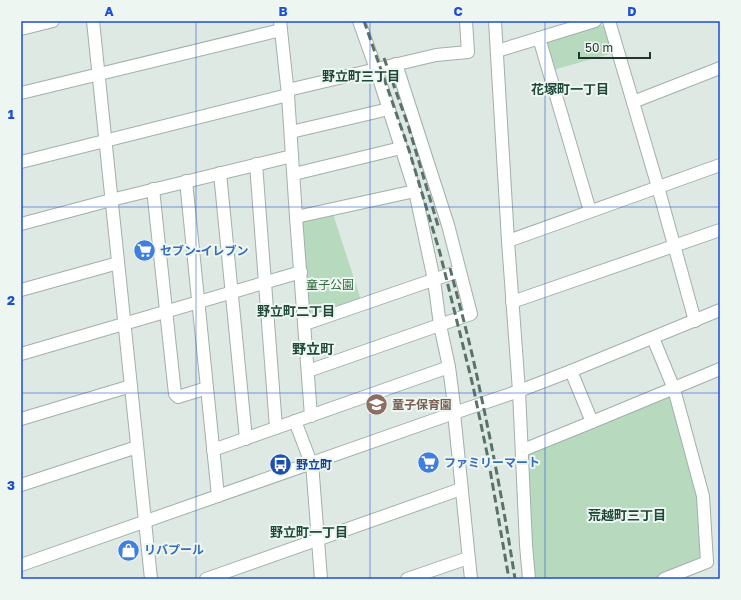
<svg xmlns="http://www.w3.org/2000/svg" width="741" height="600" font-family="'Golos Text','Noto Sans JP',sans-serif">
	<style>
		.green { fill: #b7d9bd }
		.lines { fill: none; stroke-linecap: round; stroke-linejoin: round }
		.minor-casing { stroke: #a1b0a9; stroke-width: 14 }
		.minor { stroke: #fff; stroke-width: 12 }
		.rail { stroke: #5a736a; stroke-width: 3; stroke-dasharray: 8 4; stroke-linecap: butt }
		.grid { fill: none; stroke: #1d4ed8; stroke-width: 1; stroke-opacity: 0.55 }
		.labels { text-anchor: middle; stroke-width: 4; stroke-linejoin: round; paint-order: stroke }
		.shop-label { font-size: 12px; font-weight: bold; fill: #366cbe; stroke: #eef6f1; text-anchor: start }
		.park-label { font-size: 12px; fill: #2d6c3f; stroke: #eef6f1 }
		.education-label { font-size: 12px; font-weight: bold; fill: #785e54; stroke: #eef6f1; text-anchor: start }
		.transit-label { font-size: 12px; font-weight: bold; fill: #164399; stroke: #eef6f1; text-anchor: start }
		.neighbourhood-label { font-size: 13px; font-weight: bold; fill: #1e4839; stroke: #eef6f1 }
		.quarter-label { font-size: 14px; font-weight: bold; fill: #1e4839; stroke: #eef6f1 }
		.neatline { fill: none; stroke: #1d4ed8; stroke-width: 1.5 }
		.grid-label { font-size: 13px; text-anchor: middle; font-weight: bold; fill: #1d4ed8 }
	</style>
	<rect width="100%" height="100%" fill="#dee9e3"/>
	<g class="green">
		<path d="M 600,25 L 605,27 L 613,53 L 553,70 L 546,45 L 548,41 Z"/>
		<path d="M 333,214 L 361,300 L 312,317 L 308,313 L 302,226 L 304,220 Z"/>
		<path d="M 672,395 L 699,496 L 703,557 L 700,562 L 657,579 L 534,579 L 532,553 L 527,454 Z"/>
	</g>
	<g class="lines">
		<defs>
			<g id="minor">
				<path d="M 93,21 L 151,579"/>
				<path d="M 280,21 L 288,95 L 296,217 L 311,416"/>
				<path d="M 359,21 L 376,69 L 415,191 L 434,280 L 440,325 L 449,367 L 455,413"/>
				<path d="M 495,21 L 508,241 L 519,391 L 526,545 L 529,579"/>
				<path d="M 609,21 L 658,187 L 695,321"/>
				<path d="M 21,29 L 53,21"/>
				<path d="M 539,38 L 590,211"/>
				<path d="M 497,51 L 595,21"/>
				<path d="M 288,90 L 436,55 L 468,52 L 466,21"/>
				<path d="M 21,93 L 281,30"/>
				<path d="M 633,102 L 720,68"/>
				<path d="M 291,132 L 389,109"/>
				<path d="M 21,162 L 288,95"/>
				<path d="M 256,164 L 276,428"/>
				<path d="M 220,173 L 246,439"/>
				<path d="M 294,174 L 401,148"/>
				<path d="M 186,181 L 218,496"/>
				<path d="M 153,189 L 175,394 L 178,397 L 207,388"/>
				<path d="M 296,217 L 415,191"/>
				<path d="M 21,224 L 111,200 L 292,156"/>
				<path d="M 508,241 L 720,165"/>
				<path d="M 21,290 L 118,263"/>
				<path d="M 512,302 L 720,230"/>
				<path d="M 305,324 L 459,271"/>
				<path d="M 653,338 L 674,389 L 703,496 L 707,562 L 664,579"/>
				<path d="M 21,354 L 301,272"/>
				<path d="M 308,371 L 471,314 L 448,225 L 396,64"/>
				<path d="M 571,371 L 592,422 L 720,369"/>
				<path d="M 454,413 L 471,579"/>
				<path d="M 21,419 L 131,386"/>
				<path d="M 295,421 L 311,463"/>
				<path d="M 213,450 L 449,367"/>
				<path d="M 523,450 L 592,422"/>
				<path d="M 312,463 L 321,579"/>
				<path d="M 21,485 L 137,447"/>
				<path d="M 21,565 L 454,413 L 519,391 L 571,371 L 720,310"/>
				<path d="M 206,579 L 461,489"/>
				<path d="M 407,579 L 468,558"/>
			</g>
		</defs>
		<use href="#minor" class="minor-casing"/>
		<use href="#minor" class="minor"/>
		<g class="rail">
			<path d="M 364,21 L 409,150 L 440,253 L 473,386 L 488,458 L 509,579"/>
			<path d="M 384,58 L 408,125 L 439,229"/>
			<path d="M 450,268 C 460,307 471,346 479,386 C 493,450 505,514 515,579"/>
		</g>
	</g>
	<path class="grid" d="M 196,21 L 196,579M 370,21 L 370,579M 545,21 L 545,579M 21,207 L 720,207M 21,393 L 720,393"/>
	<defs>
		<symbol id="supermarket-disc" viewBox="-11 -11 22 22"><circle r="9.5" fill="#3f7fe0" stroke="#eef6f1"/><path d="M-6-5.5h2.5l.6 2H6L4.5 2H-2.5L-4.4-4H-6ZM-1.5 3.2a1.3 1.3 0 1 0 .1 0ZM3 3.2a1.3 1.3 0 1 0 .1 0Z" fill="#fff"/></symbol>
		<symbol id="school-disc" viewBox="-11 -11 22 22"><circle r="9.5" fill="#8d6e63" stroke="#eef6f1"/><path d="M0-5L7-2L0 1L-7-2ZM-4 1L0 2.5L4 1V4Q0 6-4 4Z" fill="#fff"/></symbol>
		<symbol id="bus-disc" viewBox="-11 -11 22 22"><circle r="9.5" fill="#1a4fb4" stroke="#eef6f1"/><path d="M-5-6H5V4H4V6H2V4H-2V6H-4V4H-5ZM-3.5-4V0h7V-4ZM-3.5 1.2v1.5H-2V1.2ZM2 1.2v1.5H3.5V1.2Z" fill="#fff"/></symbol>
		<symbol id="shop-disc" viewBox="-11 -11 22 22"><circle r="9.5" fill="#3f7fe0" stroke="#eef6f1"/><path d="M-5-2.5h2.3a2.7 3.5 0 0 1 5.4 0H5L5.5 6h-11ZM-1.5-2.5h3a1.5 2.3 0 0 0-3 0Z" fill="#fff"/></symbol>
	</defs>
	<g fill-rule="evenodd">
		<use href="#supermarket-disc" x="132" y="238" width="25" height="25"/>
		<use href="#school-disc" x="364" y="392" width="25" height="25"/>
		<use href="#supermarket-disc" x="416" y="450" width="25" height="25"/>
		<use href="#bus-disc" x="268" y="452" width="25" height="25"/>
		<use href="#shop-disc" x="116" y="538" width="25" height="25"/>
	</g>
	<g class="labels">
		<g class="shop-label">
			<text x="160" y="255">セブン-イレブン</text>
			<text x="444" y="467">ファミリーマート</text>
			<text x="144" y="554">リバプール</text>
		</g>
		<g class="park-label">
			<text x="330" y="289">童子公園</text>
		</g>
		<g class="education-label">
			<text x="392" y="409">童子保育園</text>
		</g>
		<g class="transit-label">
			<text x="296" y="469">野立町</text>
		</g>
		<g class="neighbourhood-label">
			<text x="361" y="81">野立町三丁目</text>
			<text x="570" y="94">花塚町一丁目</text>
			<text x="296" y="316">野立町二丁目</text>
			<text x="627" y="520">荒越町三丁目</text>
			<text x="309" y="537">野立町一丁目</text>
		</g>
		<g class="quarter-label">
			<text x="313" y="354">野立町</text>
		</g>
	</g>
	<rect width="741" height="600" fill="none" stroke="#eef6f1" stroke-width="44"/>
	<path d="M579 52v6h71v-6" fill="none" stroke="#20372f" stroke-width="2"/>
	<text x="585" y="52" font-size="12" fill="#20372f" stroke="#eef6f1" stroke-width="3" paint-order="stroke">50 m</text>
	<rect x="22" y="22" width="697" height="556" class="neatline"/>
	<g class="grid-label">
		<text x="109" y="16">A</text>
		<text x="283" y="16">B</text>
		<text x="458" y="16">C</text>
		<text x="632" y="16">D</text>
		<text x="11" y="119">1</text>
		<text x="11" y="305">2</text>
		<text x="11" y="490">3</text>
	</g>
</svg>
